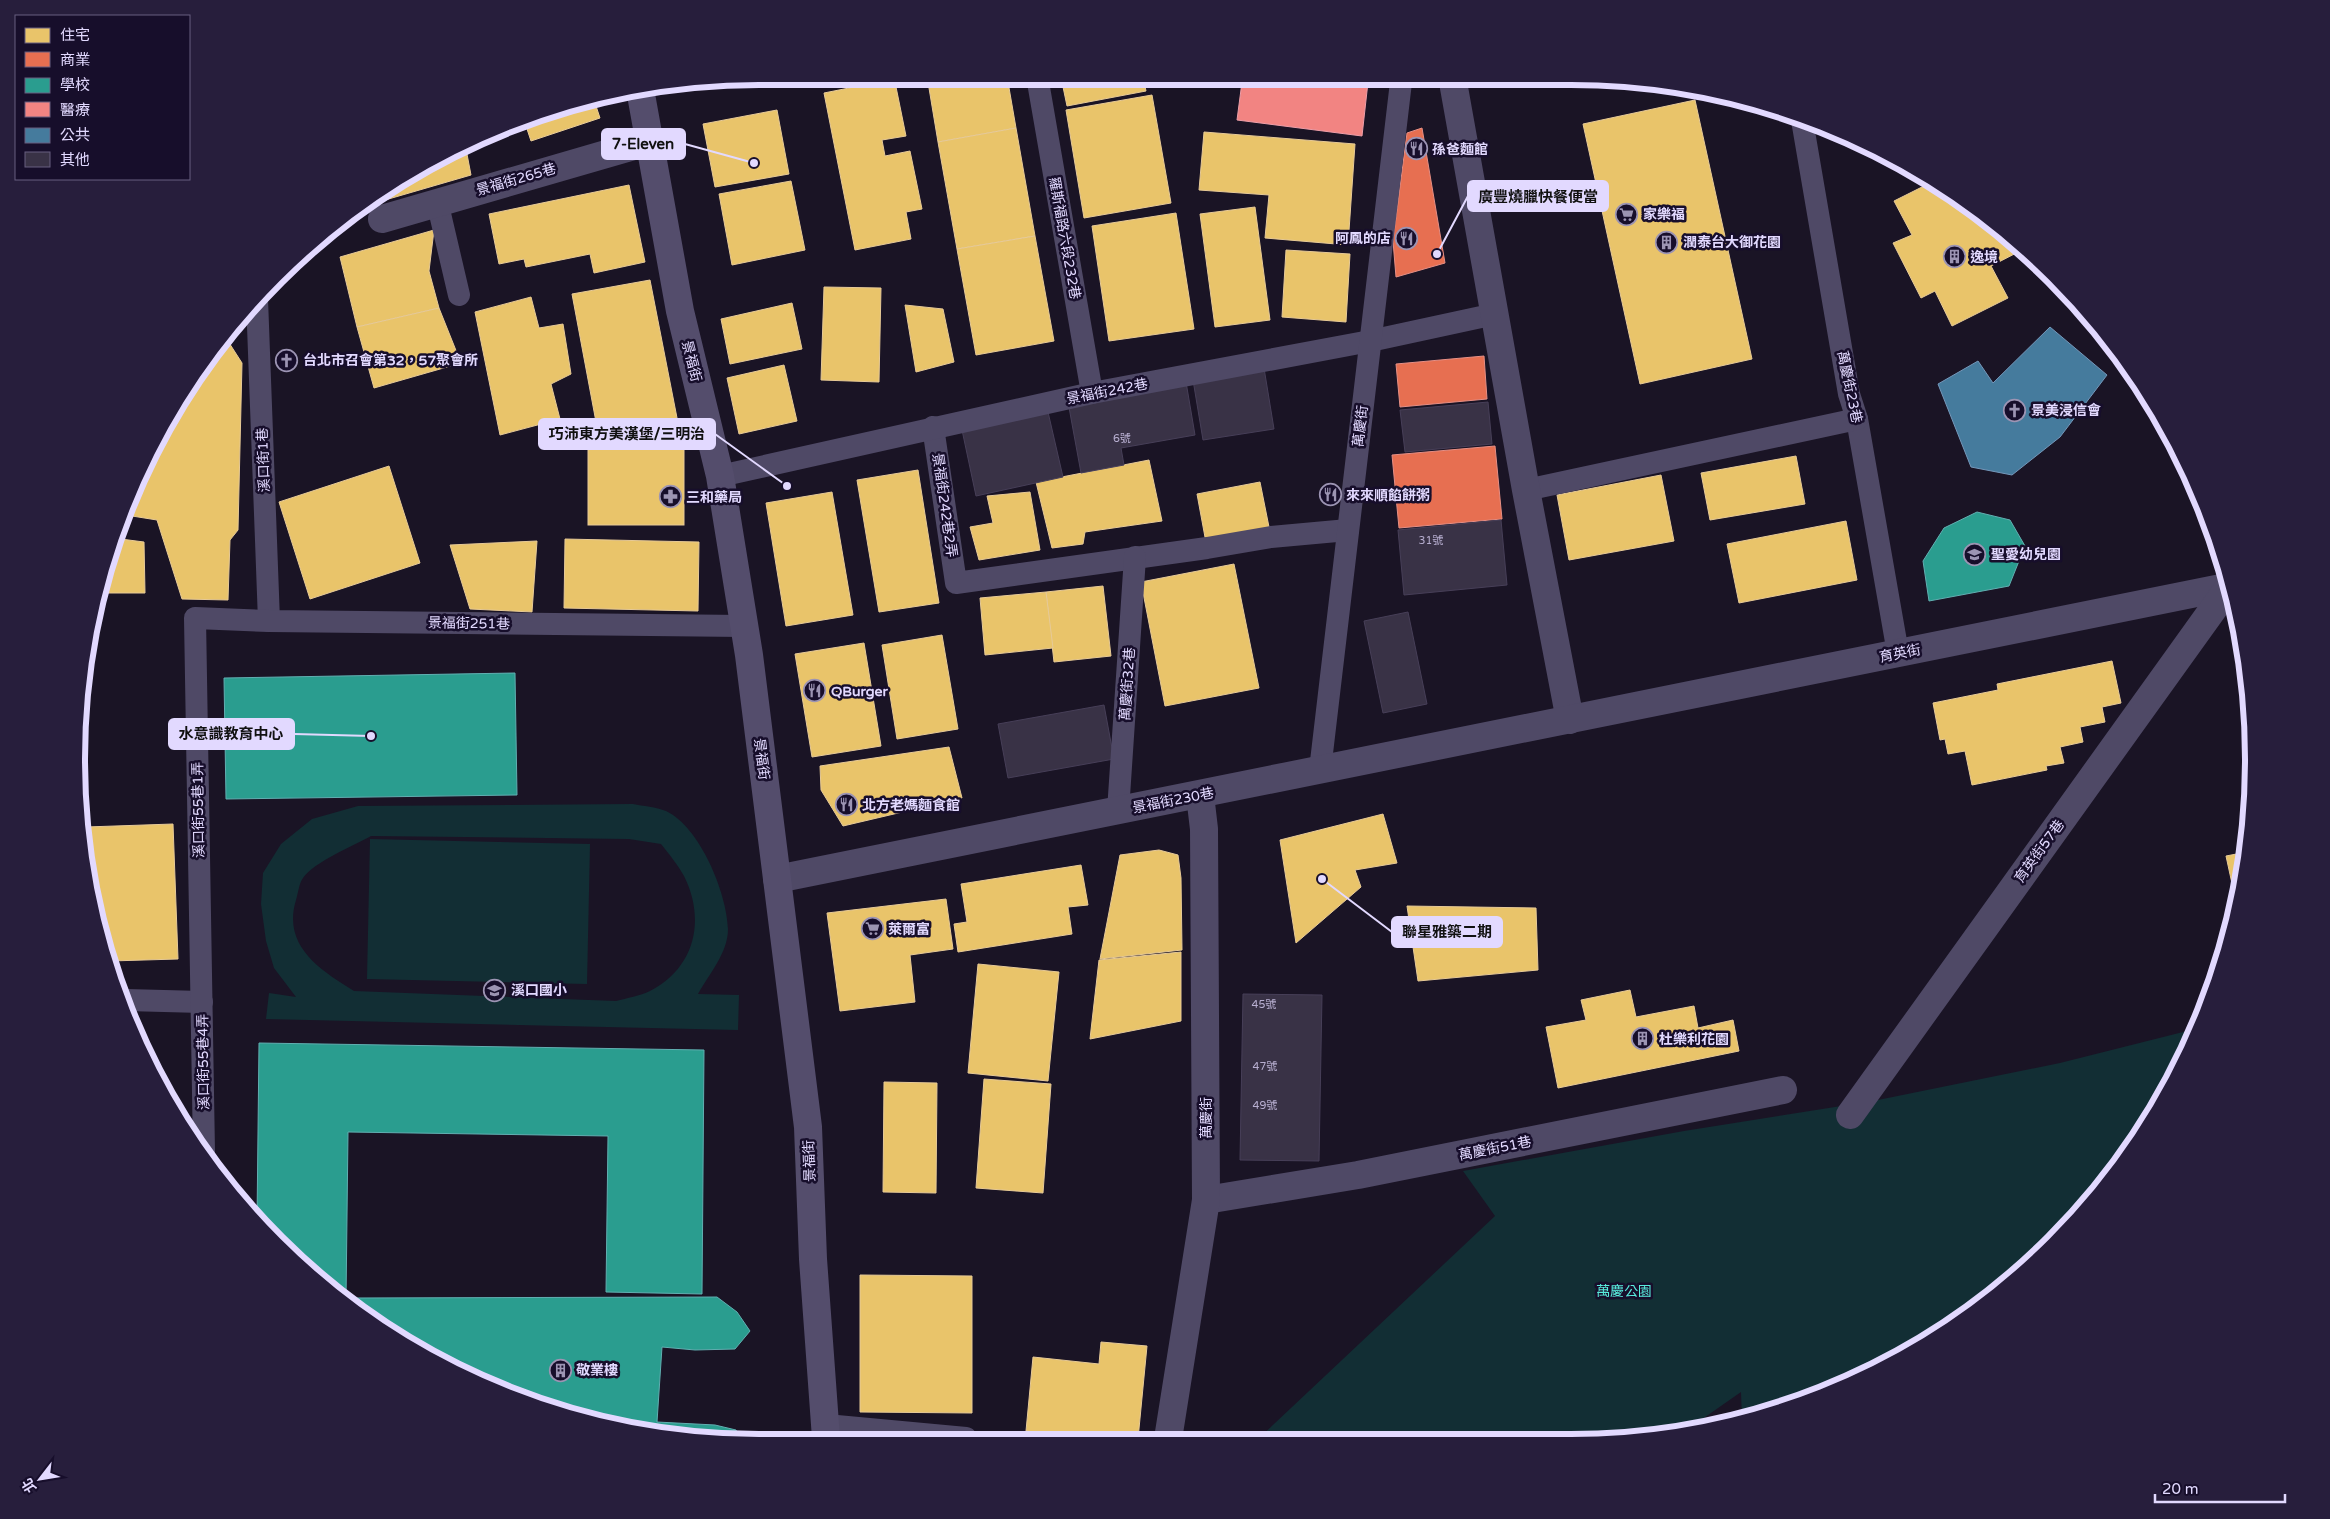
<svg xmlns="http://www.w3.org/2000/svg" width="2330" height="1519" font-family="'Varela Round','Noto Sans TC',sans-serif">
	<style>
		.green { fill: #122e34; fill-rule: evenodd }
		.homes { fill: #e9c46a; stroke: #e7ca97 }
		.shops { fill: #e76f51; stroke: #e68f85 }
		.schools { fill: #2a9d8f; stroke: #61afb1 }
		.health { fill: #f28482; stroke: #ed9ea8 }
		.public { fill: #457b9d; stroke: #7497ba }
		.building { fill: #393246; stroke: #473f58 }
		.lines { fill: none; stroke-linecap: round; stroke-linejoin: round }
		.lane { stroke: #4f4966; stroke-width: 22 }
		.street { stroke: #4f4966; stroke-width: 28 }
		.secondary { stroke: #544d6c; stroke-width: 28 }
		.labels { text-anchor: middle; stroke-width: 5; stroke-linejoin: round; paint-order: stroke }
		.number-label { font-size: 11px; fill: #b8afd1 }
		.poi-label { font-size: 14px; font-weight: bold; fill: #e2d9ff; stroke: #170e2b; text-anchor: start }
		.street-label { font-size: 14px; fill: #e2d9ff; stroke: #170e2b }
		.park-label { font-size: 14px; fill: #58ebdc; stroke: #170e2b }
		.rim { fill: none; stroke: #e2d9ff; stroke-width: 6 }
		.leader { fill: none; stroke: #e2d9ff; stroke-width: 2 }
		.callout-dot { fill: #e2d9ff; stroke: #170e2b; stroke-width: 2 }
		.callout { fill: #e2d9ff; stroke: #e2d9ff; stroke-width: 2 }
		.callout-label { font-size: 15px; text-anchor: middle; font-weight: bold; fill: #111 }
	</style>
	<rect width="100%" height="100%" fill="#1a1425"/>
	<g class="green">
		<path d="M 633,804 C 643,806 656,807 666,811 C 700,827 727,893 728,929 C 728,953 709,974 698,994 L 739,995 L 738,1030 L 266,1019 L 269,993 L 296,997 L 274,968 L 266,941 L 261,904 L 263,873 L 281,844 L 312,819 L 358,806 ZM 371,836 L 629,839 L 661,844 C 669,854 678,865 684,876 C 706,920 695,968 650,991 C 640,996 627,998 616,1001 L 354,991 C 320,970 282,946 296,900 C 298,894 299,883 303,878 C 314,862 353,846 371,836 Z"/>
		<path d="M 370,839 L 590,844 L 587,984 L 367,979 Z"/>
		<path d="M 2195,1029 L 2162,1101 L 2084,1210 L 1987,1301 L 1873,1372 L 1742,1420 L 1741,1392 L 1688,1429 L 1615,1441 L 1257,1440 L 1495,1216 L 1463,1171 L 1684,1131 L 1873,1101 L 2060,1063 Z"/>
	</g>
	<g class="homes">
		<path d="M 879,82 L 895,82 L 906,136 L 882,140 L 885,156 L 910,151 L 922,209 L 906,212 L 911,239 L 855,250 L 824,93 Z"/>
		<path d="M 928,82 L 1008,82 L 1016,128 L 938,142 Z"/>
		<path d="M 1062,82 L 1144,82 L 1146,91 L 1067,106 Z"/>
		<path d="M 1152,95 L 1171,203 L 1084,218 L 1066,110 Z"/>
		<path d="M 594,100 L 600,118 L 531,141 L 524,120 L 540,112 Z"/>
		<path d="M 1695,100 L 1752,359 L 1640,384 L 1583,124 Z"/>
		<path d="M 777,110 L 789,174 L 715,187 L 703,124 Z"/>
		<path d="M 1016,128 L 1035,236 L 957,249 L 938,142 Z"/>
		<path d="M 1204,132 L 1355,144 L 1348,245 L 1265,238 L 1269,195 L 1199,190 Z"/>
		<path d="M 466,149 L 471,175 L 361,207 L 380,192 Z"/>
		<path d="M 791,181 L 805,250 L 732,265 L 719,194 Z"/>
		<path d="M 1932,182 L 2024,249 L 1991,266 L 2008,298 L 1952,326 L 1935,291 L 1921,298 L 1893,243 L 1912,235 L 1894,201 Z"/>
		<path d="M 629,185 L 645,262 L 594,273 L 590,254 L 526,267 L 524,259 L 499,264 L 489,214 Z"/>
		<path d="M 1255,207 L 1270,320 L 1215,327 L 1200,214 Z"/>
		<path d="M 1176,213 L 1194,329 L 1109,341 L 1092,226 Z"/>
		<path d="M 434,230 L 429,271 L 439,308 L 357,327 L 340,257 Z"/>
		<path d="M 1035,236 L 1054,341 L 976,355 L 957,249 Z"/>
		<path d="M 1286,250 L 1350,254 L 1346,322 L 1282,317 Z"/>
		<path d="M 650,280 L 678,423 L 599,438 L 572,294 Z"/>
		<path d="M 824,287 L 881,288 L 879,382 L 821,380 Z"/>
		<path d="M 531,297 L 539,328 L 563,324 L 571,374 L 551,384 L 560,419 L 500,435 L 475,312 Z"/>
		<path d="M 792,303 L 802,349 L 730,364 L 721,319 Z"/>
		<path d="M 905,305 L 943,309 L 954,362 L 916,372 Z"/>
		<path d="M 439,308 L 461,363 L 374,388 L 357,327 Z"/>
		<path d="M 228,331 L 226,338 L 242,363 L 238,530 L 230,540 L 228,600 L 182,599 L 157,520 L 132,516 L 137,485 L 168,418 L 218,343 Z"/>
		<path d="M 784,365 L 797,421 L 739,434 L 727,378 Z"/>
		<rect x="588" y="447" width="96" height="78"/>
		<path d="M 1796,456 L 1805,504 L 1710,520 L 1701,473 Z"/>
		<path d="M 1149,460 L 1162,521 L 1085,532 L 1083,544 L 1052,548 L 1036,482 Z"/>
		<path d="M 389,466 L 420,563 L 310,599 L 279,502 Z"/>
		<path d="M 918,470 L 939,603 L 879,612 L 857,480 Z"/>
		<path d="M 1661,475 L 1674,541 L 1569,560 L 1557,495 Z"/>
		<path d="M 1260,482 L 1271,537 L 1207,548 L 1197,494 Z"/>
		<path d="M 832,492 L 853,615 L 786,626 L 766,503 Z"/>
		<path d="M 1030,492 L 1040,550 L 979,560 L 970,527 L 993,523 L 987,496 Z"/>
		<path d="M 1846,521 L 1857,580 L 1739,603 L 1727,544 Z"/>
		<path d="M 113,538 L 144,542 L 145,593 L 102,593 Z"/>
		<path d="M 565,539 L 699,542 L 698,611 L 564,608 Z"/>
		<path d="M 537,541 L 532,612 L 470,609 L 450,545 Z"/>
		<path d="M 1234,564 L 1259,688 L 1165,706 L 1141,582 Z"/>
		<path d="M 1103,586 L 1111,656 L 1054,662 L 1046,592 Z"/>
		<path d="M 1046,592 L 1053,648 L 985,655 L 980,598 Z"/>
		<path d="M 942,635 L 958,729 L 897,739 L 882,645 Z"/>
		<path d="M 864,643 L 881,746 L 812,757 L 795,654 Z"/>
		<path d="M 2112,661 L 2121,703 L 2102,707 L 2105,722 L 2080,727 L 2083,742 L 2060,747 L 2064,763 L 2046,766 L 2047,770 L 1972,785 L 1965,751 L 1948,754 L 1945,739 L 1940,740 L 1933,703 L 1998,690 L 1997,684 Z"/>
		<path d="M 949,747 L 962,798 L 843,826 L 821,790 L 820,766 Z"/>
		<path d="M 1383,814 L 1397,863 L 1355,870 L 1361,887 L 1296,943 L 1280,840 Z"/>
		<path d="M 173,824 L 178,959 L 110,961 L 102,942 L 101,909 L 95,910 L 87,861 L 86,827 Z"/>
		<path d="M 1159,850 L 1178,855 L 1181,878 L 1182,950 L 1100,959 L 1120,855 Z"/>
		<path d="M 2247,852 L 2236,902 L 2226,856 Z"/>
		<path d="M 1081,865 L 1088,905 L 1068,907 L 1072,934 L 958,952 L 954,924 L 967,922 L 961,884 Z"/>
		<path d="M 946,899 L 953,949 L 910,955 L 915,1002 L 840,1011 L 827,913 Z"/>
		<path d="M 1407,906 L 1536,908 L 1538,970 L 1418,981 Z"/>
		<path d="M 1181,952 L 1181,1021 L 1090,1039 L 1099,960 Z"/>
		<path d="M 978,964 L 1059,972 L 1048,1081 L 968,1073 Z"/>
		<path d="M 1630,990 L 1636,1017 L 1694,1006 L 1698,1028 L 1733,1020 L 1739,1051 L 1558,1088 L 1546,1027 L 1586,1020 L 1581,1000 Z"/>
		<path d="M 984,1079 L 1051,1084 L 1043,1193 L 976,1188 Z"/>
		<path d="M 884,1082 L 937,1083 L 936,1193 L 883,1192 Z"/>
		<path d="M 860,1275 L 972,1276 L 972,1413 L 860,1412 Z"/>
		<path d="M 1101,1342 L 1147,1346 L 1138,1439 L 1103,1439 L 1026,1431 L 1033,1357 L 1099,1364 Z"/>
	</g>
	<g class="shops">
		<path d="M 691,82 L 737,82 L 692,90 Z"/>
		<path d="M 1422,128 L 1445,263 L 1396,277 L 1393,241 L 1407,133 Z"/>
		<path d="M 1484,356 L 1487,399 L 1400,407 L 1396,364 Z"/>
		<path d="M 1495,446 L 1502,519 L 1399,528 L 1392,455 Z"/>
	</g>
	<g class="schools">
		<path d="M 1977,512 L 2010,520 L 2025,546 L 2009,586 L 1929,601 L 1923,561 L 1944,528 Z"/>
		<path d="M 515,673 L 517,795 L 226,799 L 224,678 Z"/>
		<path d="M 259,1043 L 704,1050 L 702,1294 L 606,1292 L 608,1136 L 348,1132 L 346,1301 L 309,1273 L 257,1221 Z"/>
		<path d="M 717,1297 L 737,1312 L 750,1331 L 735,1349 L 695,1350 L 662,1347 L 657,1422 L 715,1425 L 736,1430 L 739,1437 L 671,1437 L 498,1391 L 380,1328 L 351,1305 L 351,1298 Z"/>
	</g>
	<path class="health" d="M 1242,82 L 1368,82 L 1362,136 L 1237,120 Z"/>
	<path class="public" d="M 2050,327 L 2107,375 L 2060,437 L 2012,475 L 1971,467 L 1938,384 L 1978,361 L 1993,383 Z"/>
	<g class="building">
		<path d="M 1264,368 L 1274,429 L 1203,440 L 1193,380 Z"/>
		<path d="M 1186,382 L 1195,435 L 1121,448 L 1124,465 L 1081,473 L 1068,402 Z"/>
		<path d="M 1488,402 L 1492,444 L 1405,452 L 1400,410 Z"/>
		<path d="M 1048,412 L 1063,477 L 976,496 L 962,430 Z"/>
		<path d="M 1501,520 L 1507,585 L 1404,595 L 1398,530 Z"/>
		<path d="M 1408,612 L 1427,704 L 1383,713 L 1364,621 Z"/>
		<path d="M 1104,705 L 1114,759 L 1008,778 L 998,724 Z"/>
		<path d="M 1243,994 L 1322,995 L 1319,1161 L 1240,1160 Z"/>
	</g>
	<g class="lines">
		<g class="lane">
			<path d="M 1038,82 L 1092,393"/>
			<path d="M 1802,120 L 1849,394 L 1857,419 L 1898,653"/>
			<path d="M 437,201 L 459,295"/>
			<path d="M 257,299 L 269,621"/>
			<path d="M 933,427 L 956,583 L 1207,548 L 1271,537 L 1348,530"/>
			<path d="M 720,476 L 1092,393 L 1370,341 L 1495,314"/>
			<path d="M 1526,490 L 1857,419"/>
			<path d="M 1320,770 L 1401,82"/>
			<path d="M 1118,811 L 1135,557"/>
			<path d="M 126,1000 L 202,1002"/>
			<path d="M 204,1152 L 195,618 L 269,621 L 744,626"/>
			<path d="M 826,1425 L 966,1438"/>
		</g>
		<g class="street">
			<path d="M 1453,82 L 1526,490 L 1570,720"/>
			<path d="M 382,219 L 651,141"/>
			<path d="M 777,879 L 2231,586"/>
			<path d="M 1850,1115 L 2229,587 L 2230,582"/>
			<path d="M 1206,1200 L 1358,1175 L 1783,1090"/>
			<path d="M 1168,1439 L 1206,1200 L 1204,829 L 1200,795"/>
		</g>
		<path class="secondary" d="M 640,89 L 680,311 L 720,476 L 749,655 L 808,1127 L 813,1259 L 826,1438"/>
	</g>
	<defs>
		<symbol id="restaurant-ring" viewBox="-11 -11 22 22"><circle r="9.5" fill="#170e2b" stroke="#9c94b3" stroke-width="1.5"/><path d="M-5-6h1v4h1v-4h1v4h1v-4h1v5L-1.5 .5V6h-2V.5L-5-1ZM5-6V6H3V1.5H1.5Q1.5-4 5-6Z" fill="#9c94b3"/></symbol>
		<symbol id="supermarket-ring" viewBox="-11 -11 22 22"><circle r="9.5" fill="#170e2b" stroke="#9c94b3" stroke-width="1.5"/><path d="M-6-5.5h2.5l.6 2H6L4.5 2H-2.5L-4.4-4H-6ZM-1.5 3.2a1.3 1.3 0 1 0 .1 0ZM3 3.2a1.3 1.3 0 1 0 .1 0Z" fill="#9c94b3"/></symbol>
		<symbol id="building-ring" viewBox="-11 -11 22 22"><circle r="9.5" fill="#170e2b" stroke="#9c94b3" stroke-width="1.5"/><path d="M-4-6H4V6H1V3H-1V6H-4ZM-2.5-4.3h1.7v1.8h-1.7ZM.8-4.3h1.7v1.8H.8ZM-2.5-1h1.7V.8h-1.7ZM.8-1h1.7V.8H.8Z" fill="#9c94b3"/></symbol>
		<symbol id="church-ring" viewBox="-11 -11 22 22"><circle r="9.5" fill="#170e2b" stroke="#9c94b3" stroke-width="1.5"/><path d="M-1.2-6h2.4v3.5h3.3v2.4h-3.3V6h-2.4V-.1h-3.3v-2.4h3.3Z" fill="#9c94b3"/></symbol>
		<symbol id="pharmacy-ring" viewBox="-11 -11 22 22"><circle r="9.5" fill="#170e2b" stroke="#9c94b3" stroke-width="1.5"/><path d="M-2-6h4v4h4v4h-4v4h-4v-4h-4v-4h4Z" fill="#9c94b3"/></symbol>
		<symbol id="school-ring" viewBox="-11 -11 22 22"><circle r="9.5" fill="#170e2b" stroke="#9c94b3" stroke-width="1.5"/><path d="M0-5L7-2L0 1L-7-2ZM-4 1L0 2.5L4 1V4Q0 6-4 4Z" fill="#9c94b3"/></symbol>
	</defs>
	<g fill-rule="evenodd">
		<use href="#restaurant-ring" x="1404" y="136" width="25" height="25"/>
		<use href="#supermarket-ring" x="1614" y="202" width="25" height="25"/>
		<use href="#restaurant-ring" x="1394" y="226" width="25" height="25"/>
		<use href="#building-ring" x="1654" y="230" width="25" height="25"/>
		<use href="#building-ring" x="1942" y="244" width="25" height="25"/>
		<use href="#church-ring" x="274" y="348" width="25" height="25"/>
		<use href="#church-ring" x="2002" y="398" width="25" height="25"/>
		<use href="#restaurant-ring" x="1318" y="482" width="25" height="25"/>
		<use href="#pharmacy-ring" x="658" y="484" width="25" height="25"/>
		<use href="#school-ring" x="1962" y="542" width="25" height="25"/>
		<use href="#restaurant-ring" x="802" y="678" width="25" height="25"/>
		<use href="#restaurant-ring" x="834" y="792" width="25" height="25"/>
		<use href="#supermarket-ring" x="860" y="916" width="25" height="25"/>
		<use href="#school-ring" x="482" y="978" width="25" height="25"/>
		<use href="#building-ring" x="1630" y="1026" width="25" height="25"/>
		<use href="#building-ring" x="548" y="1358" width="25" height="25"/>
	</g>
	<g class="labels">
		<g class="number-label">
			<text x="1122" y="442">6號</text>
			<text x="1431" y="544">31號</text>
			<text x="1264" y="1008">45號</text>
			<text x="1265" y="1070">47號</text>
			<text x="1265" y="1109">49號</text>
		</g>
		<g class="poi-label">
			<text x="1432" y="154">孫爸麵館</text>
			<text x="1643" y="219">家樂福</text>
			<text x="1391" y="243" text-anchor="end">阿鳳的店</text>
			<text x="1683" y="247">潤泰台大御花園</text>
			<text x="1970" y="262">逸境</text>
			<text x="303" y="365">台北市召會第32，57聚會所</text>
			<text x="2031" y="415">景美浸信會</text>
			<text x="1346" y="500">來來順餡餅粥</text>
			<text x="686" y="502">三和藥局</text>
			<text x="1991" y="559">聖愛幼兒園</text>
			<text x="831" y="696">QBurger</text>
			<text x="862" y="810">北方老媽麵食館</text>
			<text x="888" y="934">萊爾富</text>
			<text x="511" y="995">溪口國小</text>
			<text x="1659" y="1044">杜樂利花園</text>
			<text x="576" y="1375">敬業樓</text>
		</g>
		<g class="street-label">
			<text transform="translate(516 179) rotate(-16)" y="5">景福街265巷</text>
			<text transform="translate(1065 238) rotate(80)" y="5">羅斯福路六段232巷</text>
			<text transform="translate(692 361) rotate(76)" y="5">景福街</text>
			<text transform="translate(1850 387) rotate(78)" y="5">萬慶街23巷</text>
			<text transform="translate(1107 391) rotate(-11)" y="5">景福街242巷</text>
			<text transform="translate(1360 426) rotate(-83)" y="5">萬慶街</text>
			<text transform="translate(263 460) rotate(-92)" y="5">溪口街1巷</text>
			<text transform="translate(945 505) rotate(82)" y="5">景福街242巷2弄</text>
			<text transform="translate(469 623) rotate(1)" y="5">景福街251巷</text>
			<text transform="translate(1900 653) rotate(-11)" y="5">育英街</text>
			<text transform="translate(1127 684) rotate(-86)" y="5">萬慶街32巷</text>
			<text transform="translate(762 759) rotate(83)" y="5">景福街</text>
			<text transform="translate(1173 800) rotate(-11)" y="5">景福街230巷</text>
			<text transform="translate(198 810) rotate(-91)" y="5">溪口街55巷1弄</text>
			<text transform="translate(2039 851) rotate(-54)" y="5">育英街57巷</text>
			<text transform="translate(203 1062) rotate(-91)" y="5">溪口街55巷4弄</text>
			<text transform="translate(1206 1118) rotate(-90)" y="5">萬慶街</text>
			<text transform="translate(1495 1148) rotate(-11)" y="5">萬慶街51巷</text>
			<text transform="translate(809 1161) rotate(-92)" y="5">景福街</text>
		</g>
		<g class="park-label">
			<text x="1624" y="1296">萬慶公園</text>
		</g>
	</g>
	<path d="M0 0H2330V1519H0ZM759 85H1571A674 674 0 0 1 2245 759V760A674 674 0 0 1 1571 1434H759A674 674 0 0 1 85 760V759A674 674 0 0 1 759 85Z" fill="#271e3c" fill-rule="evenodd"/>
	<path class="rim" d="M759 85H1571A674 674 0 0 1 2245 759V760A674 674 0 0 1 1571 1434H759A674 674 0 0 1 85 760V759A674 674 0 0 1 759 85Z"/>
	<path class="leader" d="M754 163L685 144M1437 254L1468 196M787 486L715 434M371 736L294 734M1322 879L1392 932"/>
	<g class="callout-dot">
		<circle cx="754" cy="163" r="5"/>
		<circle cx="1437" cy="254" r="5"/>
		<circle cx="787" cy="486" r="5"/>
		<circle cx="371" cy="736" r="5"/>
		<circle cx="1322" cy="879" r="5"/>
	</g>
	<g class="callout">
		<rect x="602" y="129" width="83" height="30" rx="5"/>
		<rect x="1468" y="181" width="140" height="30" rx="5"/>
		<rect x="539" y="419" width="176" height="30" rx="5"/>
		<rect x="169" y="719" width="125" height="30" rx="5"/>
		<rect x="1392" y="917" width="110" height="30" rx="5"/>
	</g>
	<g class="callout-label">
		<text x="643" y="149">7-Eleven</text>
		<text x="1538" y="202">廣豐燒臘快餐便當</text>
		<text x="627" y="439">巧沛東方美漢堡/三明治</text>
		<text x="231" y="739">水意識教育中心</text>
		<text x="1447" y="937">聯星雅築二期</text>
	</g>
	<rect x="15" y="15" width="175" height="165" fill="#170e2b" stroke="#685f80"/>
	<rect x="25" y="28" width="25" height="15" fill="#e9c46a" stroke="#685f80"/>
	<text x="60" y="40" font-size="15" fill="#e2d9ff">住宅</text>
	<rect x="25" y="52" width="25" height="15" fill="#e76f51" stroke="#685f80"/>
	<text x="60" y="65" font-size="15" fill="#e2d9ff">商業</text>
	<rect x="25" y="78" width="25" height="15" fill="#2a9d8f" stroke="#685f80"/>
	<text x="60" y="90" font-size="15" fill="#e2d9ff">學校</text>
	<rect x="25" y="102" width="25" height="15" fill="#f28482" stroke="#685f80"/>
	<text x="60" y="115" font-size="15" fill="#e2d9ff">醫療</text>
	<rect x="25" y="128" width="25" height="15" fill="#457b9d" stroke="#685f80"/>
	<text x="60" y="140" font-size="15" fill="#e2d9ff">公共</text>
	<rect x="25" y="152" width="25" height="15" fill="#393246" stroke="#685f80"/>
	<text x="60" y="165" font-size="15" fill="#e2d9ff">其他</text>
	<g transform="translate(40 1479) rotate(239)" stroke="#170e2b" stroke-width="4" paint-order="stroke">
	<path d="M0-4L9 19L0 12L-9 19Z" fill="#e2d9ff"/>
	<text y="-8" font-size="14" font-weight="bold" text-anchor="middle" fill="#e2d9ff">北</text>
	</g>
	<path d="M2155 1494v8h130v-8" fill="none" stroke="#e2d9ff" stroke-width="2.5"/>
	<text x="2162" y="1494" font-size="15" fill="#e2d9ff" stroke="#170e2b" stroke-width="4" paint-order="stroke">20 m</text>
</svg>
